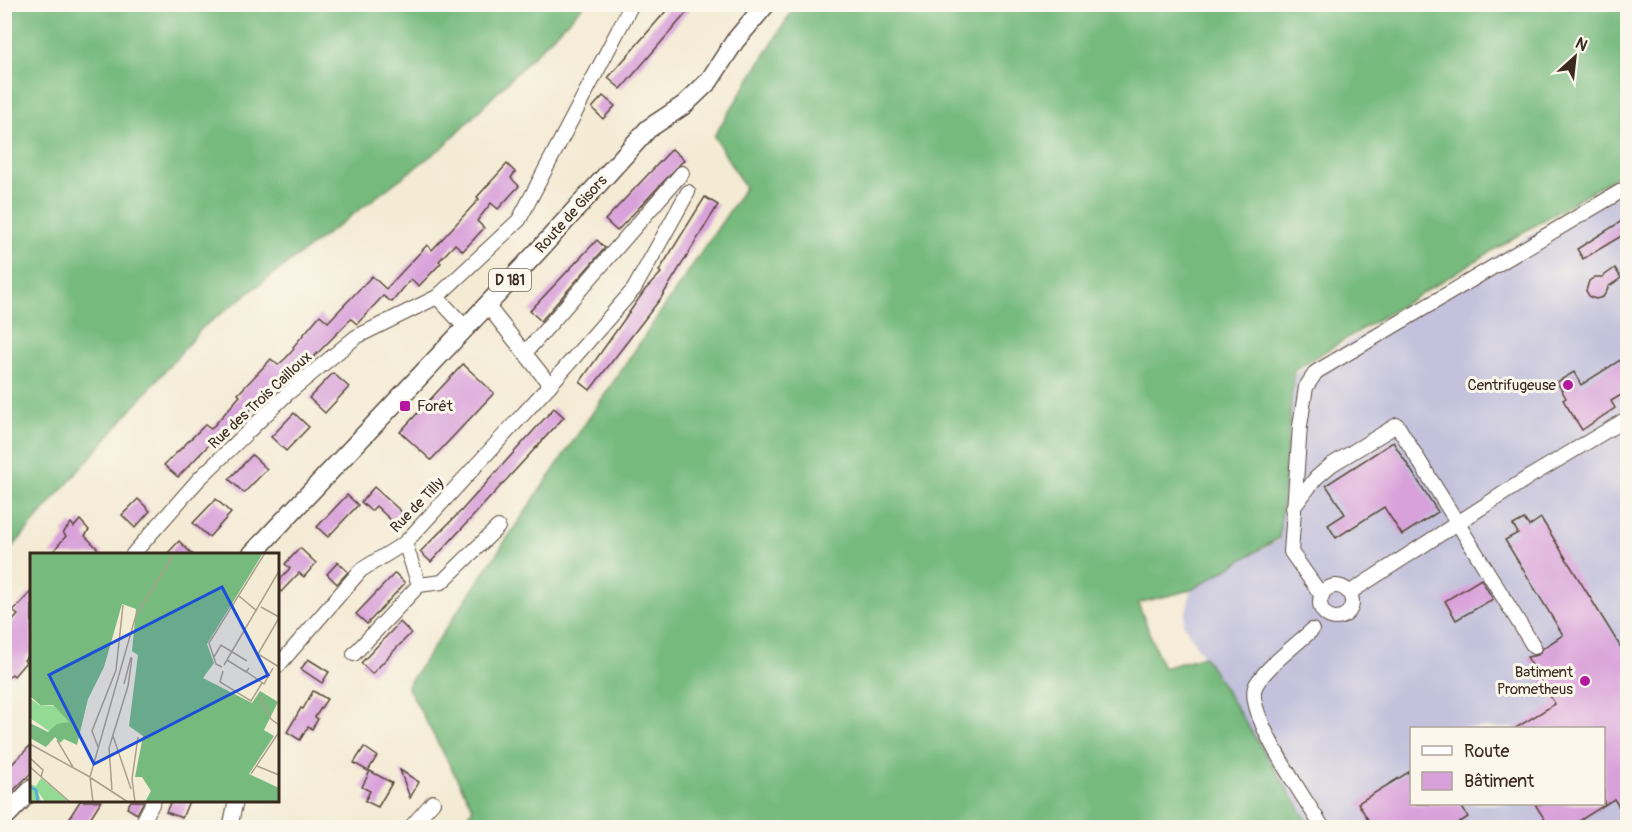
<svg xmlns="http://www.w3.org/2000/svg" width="1632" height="832" font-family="Pangolin,sans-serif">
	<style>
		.industrial { fill: #c3c1db; fill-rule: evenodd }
		.forest { fill: #76ba7e; stroke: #58724e; stroke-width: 1.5 }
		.building { fill: #d9a1da }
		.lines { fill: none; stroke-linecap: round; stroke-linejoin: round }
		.minor-casing { stroke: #574739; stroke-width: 16 }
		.major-casing { stroke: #574739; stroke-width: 21 }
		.minor { stroke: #fff; stroke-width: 14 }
		.major { stroke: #fff; stroke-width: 18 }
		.poi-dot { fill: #b5179e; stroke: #fbf7ec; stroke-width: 2 }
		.labels { text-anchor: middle; stroke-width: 6; stroke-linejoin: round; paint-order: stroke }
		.shield { fill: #fbf7ec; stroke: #75685c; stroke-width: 1.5 }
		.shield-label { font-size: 14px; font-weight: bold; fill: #3b2a1e }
		.street-label { font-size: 15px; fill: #3b2a1e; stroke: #fbf7ec }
		.poi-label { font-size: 15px; fill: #3b2a1e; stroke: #fbf7ec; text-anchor: end }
		.inset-river { fill: none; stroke: #58b0d5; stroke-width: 3 }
		.inset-road { fill: none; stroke: #aa9e8c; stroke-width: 1.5 }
		.view { fill: #1d4ed8; fill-opacity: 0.15; stroke: #1d4ed8; stroke-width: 3 }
		.inset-edge { fill: none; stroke: #3b2a1e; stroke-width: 3 }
	</style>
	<rect width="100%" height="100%" fill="#fbf7ec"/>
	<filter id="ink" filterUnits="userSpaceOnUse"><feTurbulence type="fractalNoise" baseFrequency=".0167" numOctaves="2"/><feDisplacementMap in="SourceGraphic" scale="12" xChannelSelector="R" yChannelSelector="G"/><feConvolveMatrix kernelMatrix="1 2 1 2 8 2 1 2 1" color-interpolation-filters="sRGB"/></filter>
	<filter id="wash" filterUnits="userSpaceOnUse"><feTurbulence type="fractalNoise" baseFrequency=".008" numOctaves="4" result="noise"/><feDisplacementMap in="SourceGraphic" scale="24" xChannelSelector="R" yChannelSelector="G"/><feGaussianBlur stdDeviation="1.35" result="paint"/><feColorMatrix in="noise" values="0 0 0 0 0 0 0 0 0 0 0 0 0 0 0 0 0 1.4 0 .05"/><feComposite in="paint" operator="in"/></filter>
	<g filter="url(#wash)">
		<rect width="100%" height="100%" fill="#f4ebd5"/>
		<path class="industrial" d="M 1627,178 L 1627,827 L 1311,827 L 1183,624 L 1192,588 L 1279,540 L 1295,374 ZM 1412,728 L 1604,728 L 1604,804 L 1412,804 Z"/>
		<g class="forest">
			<path d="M 5,4 L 584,4 L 584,5 L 444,146 L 202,328 L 5,556 Z"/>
			<path d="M 796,5 L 1627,5 L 1627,170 L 1294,370 L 1279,538 L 1191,590 L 1138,603 L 1163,668 L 1204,656 L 1311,827 L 459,827 L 473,808 L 407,686 L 745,188 L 714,136 Z"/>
		</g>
		<g id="blocks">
			<g class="building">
				<path d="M 672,4 L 694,4 L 621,89 L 608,78 Z"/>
				<path d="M 603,96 L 615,106 L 603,119 L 592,108 Z"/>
				<path d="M 672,149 L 684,160 L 617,231 L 605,220 Z"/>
				<path d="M 507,164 L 515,172 L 511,178 L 519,186 L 498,209 L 491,203 L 477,221 L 484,228 L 463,251 L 455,244 L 439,261 L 441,263 L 419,286 L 411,279 L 392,302 L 383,296 L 357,324 L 351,319 L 305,366 L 303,364 L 295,373 L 292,370 L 254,408 L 253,407 L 233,428 L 229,424 L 178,477 L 164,465 L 205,425 L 211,429 L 240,396 L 238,394 L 271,359 L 278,365 L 286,358 L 294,349 L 293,347 L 320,315 L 328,322 L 372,276 L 386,289 L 427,245 L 432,250 L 479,199 L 477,197 Z"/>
				<path d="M 705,197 L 718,205 L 661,298 L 590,390 L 580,382 L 645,290 L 661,273 L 659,271 Z"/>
				<path d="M 1628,217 L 1628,232 L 1583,259 L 1577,249 Z"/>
				<path d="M 597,240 L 605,248 L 541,321 L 530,311 Z"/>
				<path d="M 1615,268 L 1621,278 L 1608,287 L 1607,291 L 1603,297 L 1596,299 L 1590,297 L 1586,291 L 1589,281 L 1595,277 L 1602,277 Z"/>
				<path d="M 1628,355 L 1628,391 L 1611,401 L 1615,408 L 1582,430 L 1563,400 L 1566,398 L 1557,382 L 1574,372 L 1581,385 Z"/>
				<path d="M 463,364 L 494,393 L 431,460 L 400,432 Z"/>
				<path d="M 333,373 L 349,387 L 325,413 L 309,398 Z"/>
				<path d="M 554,408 L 564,417 L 431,562 L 420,552 L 461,511 Z"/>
				<path d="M 294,413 L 309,427 L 286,451 L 271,437 Z"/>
				<path d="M 1393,442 L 1438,512 L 1402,535 L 1384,507 L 1336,538 L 1328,525 L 1345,514 L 1326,485 Z"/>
				<path d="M 252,455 L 267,469 L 244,493 L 229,479 Z"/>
				<path d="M 374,487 L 403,513 L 394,523 L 376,506 L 371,511 L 361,502 Z"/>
				<path d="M 347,495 L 358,505 L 328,537 L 317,527 Z"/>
				<path d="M 138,499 L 150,511 L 135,528 L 122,515 Z"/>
				<path d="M 216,499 L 231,513 L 209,537 L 193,523 Z"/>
				<path d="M 1541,518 L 1628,659 L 1628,821 L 1614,799 L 1568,828 L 1550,828 L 1535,804 L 1604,804 L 1604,729 L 1514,729 L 1555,704 L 1527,657 L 1538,655 L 1543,648 L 1563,635 L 1505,540 L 1518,533 L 1513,525 L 1524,519 L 1529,526 Z"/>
				<path d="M 80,520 L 89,530 L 85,536 L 104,555 L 50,555 L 66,536 L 63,533 L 71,523 L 74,527 Z"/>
				<path d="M 179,541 L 193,555 L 166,555 Z"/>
				<path d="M 300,548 L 316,563 L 304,577 L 299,573 L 281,592 L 278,589 L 278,582 L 290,568 L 285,564 Z"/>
				<path d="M 338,562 L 348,572 L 337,584 L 327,574 Z"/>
				<path d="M 395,573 L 405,583 L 367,624 L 356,614 Z"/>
				<path d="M 1481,579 L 1493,599 L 1456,620 L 1445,601 Z"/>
				<path d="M 32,591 L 32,651 L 24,660 L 26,662 L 14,676 L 12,674 L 4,681 L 4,630 L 18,615 L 13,611 Z"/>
				<path d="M 400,622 L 411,633 L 372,674 L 361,663 Z"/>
				<path d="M 308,659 L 329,672 L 322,683 L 301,669 Z"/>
				<path d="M 313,691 L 327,699 L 315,717 L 318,719 L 312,729 L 308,727 L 300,740 L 287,732 L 301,708 L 303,709 Z"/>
				<path d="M 32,744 L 32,772 L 10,794 L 4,788 L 4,772 Z"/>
				<path d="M 364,747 L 377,756 L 368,771 L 354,763 Z"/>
				<path d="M 400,770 L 419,782 L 410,798 Z"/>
				<path d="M 1412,770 L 1412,804 L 1460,804 L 1468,817 L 1451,828 L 1373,828 L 1358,803 Z"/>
				<path d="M 370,771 L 392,783 L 378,807 L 365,801 L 370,791 L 362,787 Z"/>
				<path d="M 80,801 L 101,801 L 84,828 L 63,828 Z"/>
				<path d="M 131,801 L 144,801 L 137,814 L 127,808 Z"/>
				<path d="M 171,801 L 189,801 L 182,818 L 166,812 Z"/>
			</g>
		</g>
	</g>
	<g filter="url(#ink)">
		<use href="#blocks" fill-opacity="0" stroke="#574739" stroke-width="1.5"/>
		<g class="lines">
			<defs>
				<g id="minor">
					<path d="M 437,297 L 465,327"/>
					<path d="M 486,304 L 550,385"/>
					<path d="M 525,353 L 682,173"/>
					<path d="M 1293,508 L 1316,478 L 1331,465 L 1397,425 L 1534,647"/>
					<path d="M 405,543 L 419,585 L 442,582 L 498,527"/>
					<path d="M 133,554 L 199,479 L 288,393 L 356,337 L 437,297 L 519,220 L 632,4"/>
					<circle cx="1336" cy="602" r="16"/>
					<path d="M 1349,593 L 1529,477 L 1628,418"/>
					<path d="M 1322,596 L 1291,552 L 1300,426 L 1306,387 L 1316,372 L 1628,187"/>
					<path d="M 1312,630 C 1297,644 1266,667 1256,685 C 1242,710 1308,803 1323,828"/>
					<path d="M 354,654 L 419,585"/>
					<path d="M 278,666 L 361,570 L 405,543 L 550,385 L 634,289 L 688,192"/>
					<path d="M 140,828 L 154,800"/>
					<path d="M 230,828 L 236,800"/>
					<path d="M 410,828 L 433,802"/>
				</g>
				<g id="major">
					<path d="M 252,554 L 539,250 L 648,129 L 684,105 L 709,81 L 735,41 L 766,4"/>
					<path d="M 4,818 L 32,789"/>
				</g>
			</defs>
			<use href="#minor" class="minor-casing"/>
			<use href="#major" class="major-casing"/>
			<use href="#minor" class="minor"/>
			<use href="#major" class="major"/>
		</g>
	</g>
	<g class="poi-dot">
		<circle cx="1568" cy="385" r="6"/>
		<rect x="399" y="400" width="12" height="12" rx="3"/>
		<circle cx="1585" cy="681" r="6"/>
	</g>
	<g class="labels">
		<rect class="shield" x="489" y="269" width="42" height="22" rx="4.5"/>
		<g class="shield-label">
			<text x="510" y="285">D 181</text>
		</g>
		<g class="street-label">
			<text transform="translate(571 214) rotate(-48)" y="5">Route de Gisors</text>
			<text transform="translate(260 400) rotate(-43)" y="5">Rue des Trois Cailloux</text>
			<text transform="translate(417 505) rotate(-46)" y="5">Rue de Tilly</text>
		</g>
		<g class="poi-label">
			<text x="1556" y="390">Centrifugeuse</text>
			<text x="417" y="411" text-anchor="start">Forêt</text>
			<text x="1573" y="677">Batiment<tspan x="1573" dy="17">Prometheus</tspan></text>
		</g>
	</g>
	<g transform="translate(30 553)">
		<rect width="249" height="249" fill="#f4ebd5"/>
		<path d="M 0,145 L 9,152 L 24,153 L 39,169 L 19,178 L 0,165 ZM 11,225 L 37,247 L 35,249 L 15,249 L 8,238 L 11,249 L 0,249 L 0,231 L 6,233 Z" fill="#93da94"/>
		<path d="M 0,0 L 233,0 L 177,91 L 184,110 L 173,125 L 222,150 L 230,138 L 248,149 L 234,177 L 244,183 L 219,221 L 249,235 L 249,249 L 115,249 L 121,238 L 112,224 L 105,224 L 113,183 L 99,173 L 108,102 L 102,98 L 106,56 L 92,51 L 74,114 L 58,146 L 47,192 L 34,186 L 30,190 L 25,184 L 16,194 L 0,185 L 0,170 L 18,179 L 27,171 L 39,169 L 23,152 L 10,152 L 0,143 Z" fill="#76ba7e"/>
		<path class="inset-river" d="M 0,234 L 6,237 L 8,249"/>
		<path class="inset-road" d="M 209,43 L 227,58M 231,54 L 249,64M 249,65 L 228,101 L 249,114M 184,104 L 191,92 L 217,108M 197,107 L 216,119 L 219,115M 194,112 L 249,18M 192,114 L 186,111 L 179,90 L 235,0M 214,117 L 234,131 L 243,115M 193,118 L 190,129 L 221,148 L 232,130M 94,131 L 101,104M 229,142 L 241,166 L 249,172M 83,183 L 101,236M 27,187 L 43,214M 0,191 L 60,224M 68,194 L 62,178 L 86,117 L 93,52M 0,205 L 13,217 L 11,224M 227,213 L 249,222M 0,214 L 40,249M 221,221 L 249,179M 61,225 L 98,249M 82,237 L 79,195 L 98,133 L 102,105M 63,249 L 60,224 L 106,62 L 145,0M 105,249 L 102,226 L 108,184"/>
		<path class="view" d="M 192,34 L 238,122 L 64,211 L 19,122 Z"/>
		<rect width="249" height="249" class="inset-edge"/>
	</g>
	<rect width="1632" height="832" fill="none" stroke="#fbf7ec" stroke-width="24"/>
	<rect x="1410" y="727" width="195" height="78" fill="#fbf7ec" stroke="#aea59a" stroke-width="1.5"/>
	<rect x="1422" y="746" width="30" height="9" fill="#ffffff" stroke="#aea59a" stroke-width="1.5"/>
	<text x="1464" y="757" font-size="18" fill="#3b2a1e">Route</text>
	<rect x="1422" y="772" width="30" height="18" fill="#d9a1da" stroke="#aea59a" stroke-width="1.5"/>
	<text x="1464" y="787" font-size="18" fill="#3b2a1e">Bâtiment</text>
	<g transform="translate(1575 57) rotate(27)" stroke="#fbf7ec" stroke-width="4.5" paint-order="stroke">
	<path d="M0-4.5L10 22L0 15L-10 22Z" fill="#3b2a1e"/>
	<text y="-9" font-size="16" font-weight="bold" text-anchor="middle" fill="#3b2a1e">N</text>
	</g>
</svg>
